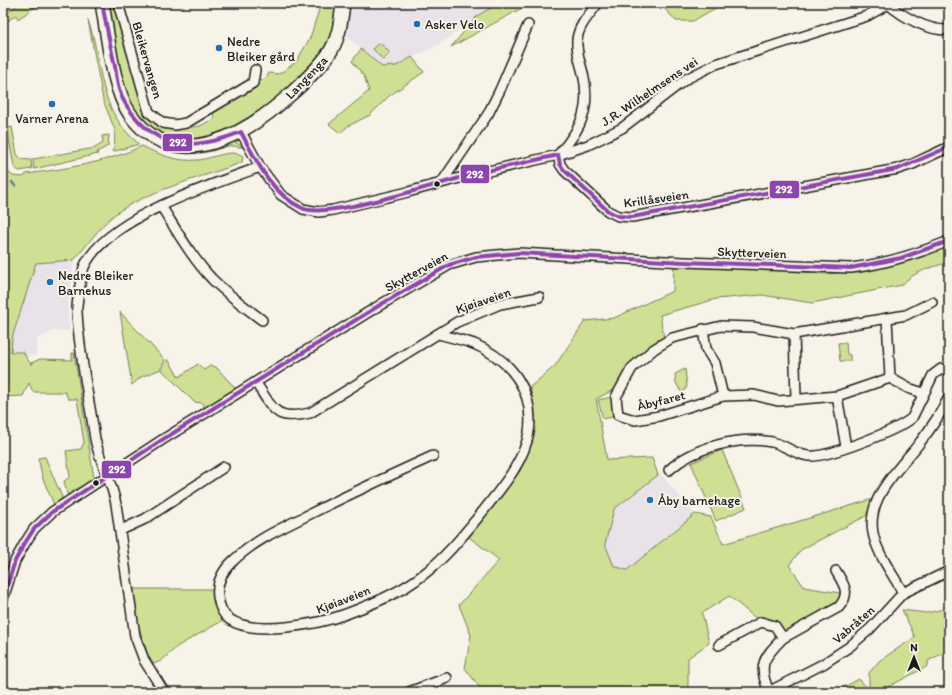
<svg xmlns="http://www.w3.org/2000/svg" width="952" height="695" font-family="Itim,sans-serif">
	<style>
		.built { fill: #e9e2e9 }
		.green { fill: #cfe094; stroke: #767e58 }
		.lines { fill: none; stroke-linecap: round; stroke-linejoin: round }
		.stream { stroke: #62819a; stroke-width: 2.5 }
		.street-casing { stroke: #1c1c1c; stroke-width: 12 }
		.secondary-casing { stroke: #1c1c1c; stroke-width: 16 }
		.street { stroke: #f7f3e8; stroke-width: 9 }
		.secondary { stroke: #f7f3e8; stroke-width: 13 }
		.bus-1-casing { stroke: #f7f3e8; stroke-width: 7 }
		.bus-1 { stroke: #8e44ad; stroke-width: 4 }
		.poi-dot { fill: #1f6fb2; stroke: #f7f3e8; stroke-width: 1.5 }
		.bus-dot { fill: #1c1c1c; stroke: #f7f3e8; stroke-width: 1.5 }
		.labels { text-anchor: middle; stroke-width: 4; stroke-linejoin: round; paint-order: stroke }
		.poi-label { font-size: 13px; fill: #1c1c1c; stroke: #f7f3e8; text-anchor: start }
		.street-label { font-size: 13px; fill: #1c1c1c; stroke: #f7f3e8 }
		.line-badge { stroke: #f7f3e8; stroke-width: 1.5 }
		.badge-label { font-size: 11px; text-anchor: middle; font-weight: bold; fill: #fff }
	</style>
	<rect width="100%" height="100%" fill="#f7f3e8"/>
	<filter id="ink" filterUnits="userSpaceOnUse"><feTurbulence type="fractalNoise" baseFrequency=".025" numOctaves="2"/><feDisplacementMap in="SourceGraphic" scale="8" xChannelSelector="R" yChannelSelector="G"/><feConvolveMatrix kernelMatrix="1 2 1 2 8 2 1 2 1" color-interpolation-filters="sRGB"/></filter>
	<g filter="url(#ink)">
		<g class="built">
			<path d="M 349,3 L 499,3 L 477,16 L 442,43 L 396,66 L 382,67 L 345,35 Z"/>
			<path d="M 74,260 L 68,306 L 69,331 L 53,331 L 38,338 L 36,355 L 25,356 L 11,353 L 12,338 L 36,263 Z"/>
			<path d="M 660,473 L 695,514 L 627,570 L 614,566 L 605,544 L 614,509 Z"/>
		</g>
		<g class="green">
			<path d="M 20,3 L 40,4 L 18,19 L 16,15 L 5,23 L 3,15 Z"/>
			<path d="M 106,3 L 115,3 L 146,113 L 164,128 L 177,129 L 200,126 L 215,118 L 212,111 L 267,77 L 269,73 L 279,74 L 296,62 L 310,38 L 321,3 L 340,3 L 336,26 L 318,62 L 251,120 L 200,141 L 177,140 L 163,135 L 146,124 L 132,107 L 120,75 Z"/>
			<path d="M 499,3 L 531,3 L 451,47 L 477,16 Z"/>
			<path d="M 665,3 L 724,3 L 693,21 L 676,21 L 664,8 Z"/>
			<path d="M 88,20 C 105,68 95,107 139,144 L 112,152 C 116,145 114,137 115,130 L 103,100 Z"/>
			<path d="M 380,43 L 390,53 L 383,60 L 373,49 Z"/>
			<path d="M 361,49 L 382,67 L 396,66 L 412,57 L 424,72 L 389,96 L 370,115 L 348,126 L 340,133 L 329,124 L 369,91 L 364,76 L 352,61 Z"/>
			<path d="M 133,125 L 147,136 L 235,142 L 243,147 C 238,148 233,145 228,146 C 221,148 214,151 207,152 C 178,158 152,146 131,127 Z"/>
			<path d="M 12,127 L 17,154 L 21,159 L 31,160 L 32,169 L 19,171 L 14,167 L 7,128 Z"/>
			<path d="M 3,131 L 8,172 L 13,176 L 24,177 L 26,174 C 64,169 106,163 142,146 C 160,155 177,162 198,160 C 211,159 232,148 243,156 L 242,162 L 238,164 C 203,177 143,192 114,215 C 99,227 87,246 74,260 L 36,263 L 12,338 L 11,352 L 23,352 L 32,366 L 31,363 L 40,359 L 72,360 L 72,353 L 74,353 L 94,478 L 90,483 L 74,495 L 67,494 L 64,481 L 70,477 L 66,451 L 81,449 L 84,442 L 77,399 L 68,399 L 65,392 L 33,392 L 29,383 L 23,396 L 3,397 Z"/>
			<path d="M 109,135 L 108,146 L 97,152 L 98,154 L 34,169 L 33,159 L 95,148 L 103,143 L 102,136 Z"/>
			<path d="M 949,245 L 949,262 C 933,267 912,272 902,285 L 812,303 L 762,295 L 716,299 L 660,315 L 664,338 L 617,388 L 596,399 L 607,460 L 652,458 L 658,475 L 614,509 L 605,544 L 614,566 L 627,570 L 695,514 L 711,517 L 723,544 L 873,499 L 866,516 L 802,549 L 789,565 L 804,587 L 840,593 L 838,601 L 785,633 C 777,623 772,618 759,621 L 729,596 L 702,613 L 709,643 L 688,658 L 688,692 L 483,692 L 465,668 L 471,635 L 459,605 L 499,560 L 469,537 L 520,471 L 532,436 L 535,416 L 530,387 L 555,366 L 585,321 L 614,318 L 673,291 L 674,262 L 827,274 L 872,269 Z"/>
			<path d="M 120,312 L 165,360 L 161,369 L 141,377 L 132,385 Z"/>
			<path d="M 846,342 L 847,354 L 850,355 L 850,361 L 840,361 L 838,343 Z"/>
			<path d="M 168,359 L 179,377 L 198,364 L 204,370 L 210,366 L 216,367 L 237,390 L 204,409 L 203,403 L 194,402 L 162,370 Z"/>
			<path d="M 685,369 L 687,387 L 682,393 L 676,383 L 675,374 Z"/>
			<path d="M 612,397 L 617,416 L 603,419 L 598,400 Z"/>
			<path d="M 722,450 L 746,508 L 716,521 L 691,463 Z"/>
			<path d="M 45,457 L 62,497 L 60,503 L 55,507 L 43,479 L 38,458 Z"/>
			<path d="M 131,589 L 215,589 L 215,598 L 222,621 L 178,646 L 161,661 L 151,665 L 139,627 Z"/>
			<path d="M 949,608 L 949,650 L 928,661 L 928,666 L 882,690 L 869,688 L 869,673 L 879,661 L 915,637 L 902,610 L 926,613 Z"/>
			<path d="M 859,679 L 871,692 L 835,692 Z"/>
		</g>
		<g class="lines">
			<path class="stream" d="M 12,182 L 15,186"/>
			<defs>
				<g id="street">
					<path d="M 118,3 L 149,112 L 163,123 L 175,125 L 186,123 L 253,83 L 255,70"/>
					<path d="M 887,3 C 903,17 928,31 949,30"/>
					<path d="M 241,132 L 260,167 L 281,195 L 303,209 L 319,212 L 333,210 L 408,192 L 467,176 L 558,155 L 588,145 L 622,128 L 686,79 L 716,64 L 867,16 L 890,3"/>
					<path d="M 559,154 C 582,128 591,108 583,73 C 580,62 576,51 577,40 C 578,26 590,14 598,3"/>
					<path d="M 558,155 L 560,164 L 564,170 L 608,211 L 618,216 L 632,217 L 898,169 L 913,164 L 949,147"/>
					<path d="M 442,182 L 488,114 L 500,90 L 528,25"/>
					<path d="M 161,206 C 177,231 192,258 212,279 C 227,294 245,307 262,320"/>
					<path d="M 887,318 L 890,378"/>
					<path d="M 703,329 L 706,349 L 715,363 L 723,396"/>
					<path d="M 794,334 L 796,398"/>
					<path d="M 256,383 C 274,410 275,421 310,413 L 457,322 L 500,304 L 539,297"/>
					<path d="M 923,393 L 908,388 L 890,378 L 837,396 L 778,401 L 754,395 L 723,396 L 659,416 L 635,420 L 618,415 L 616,397 L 632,368 L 654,349 L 672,338 L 721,326 L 753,327 L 794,334 L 906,315 L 932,302"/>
					<path d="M 837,396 L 846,447"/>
					<path d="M 433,456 C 391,475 349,494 308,515 C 282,528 255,540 234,560 C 223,570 216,582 218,597 C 219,604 222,614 229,619 C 254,637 319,624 346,614 C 373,604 402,592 424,574 C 447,556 465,533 484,510 C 502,487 524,462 529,432 C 535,391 511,360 474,344 C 463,340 450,337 438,334"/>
					<path d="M 669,470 C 694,447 738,436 772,442 C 785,445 796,455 809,456 C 827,458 898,430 912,418 L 933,375 L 941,369 L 949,370"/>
					<path d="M 121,530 L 145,519 L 224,467"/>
					<path d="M 903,593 C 893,574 877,554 873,533 C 866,496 901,468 921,441 C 932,427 941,413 949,397"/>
					<path d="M 3,599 L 15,561 L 25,543 L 34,529 L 52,512 L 162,440 L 380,305 L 449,265 L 476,257 L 519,253 L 684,262 L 851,268 C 886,264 917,254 949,241"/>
					<path d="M 719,645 L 761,622 L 775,626 L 783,638"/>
					<path d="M 769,691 C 757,665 764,657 783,638 L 839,607 C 851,593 844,585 836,571"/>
					<path d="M 164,692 L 144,660 L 135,636 L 116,504 C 112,482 100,463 95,439 C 89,397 79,355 77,312 C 76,306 82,270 85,265 C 109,217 211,185 260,167"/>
					<path d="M 409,692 L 447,678"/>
					<path d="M 768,692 L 823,664 L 849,647 L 870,629 L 903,593 L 949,571"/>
				</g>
				<path id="secondary" d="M 102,3 C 108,35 112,88 130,114 C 176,179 250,132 293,92 C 305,81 318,69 328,55 C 339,40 341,21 343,3"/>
			</defs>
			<use href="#street" class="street-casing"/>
			<use href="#secondary" class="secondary-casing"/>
			<use href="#street" class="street"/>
			<use href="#secondary" class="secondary"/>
			<defs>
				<g id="bus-1">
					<path d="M 102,3 C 106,24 110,45 115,66 C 116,74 117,84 120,92 C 123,102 130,111 136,118 C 165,153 203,147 241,132 C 256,160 271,194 302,208 C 327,220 435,184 467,176 C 497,168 528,162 558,155 L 560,164 L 564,170 L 608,211 L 618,216 L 632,217 L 898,169 L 949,147"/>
					<path d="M 3,599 L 15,561 L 25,543 L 34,529 L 52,512 L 162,440 L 380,305 L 449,265 L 476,257 L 519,253 L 684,262 L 851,268 L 901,258 L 949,241"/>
				</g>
			</defs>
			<use href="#bus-1" class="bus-1-casing"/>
			<use href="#bus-1" class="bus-1"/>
		</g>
	</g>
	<g class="poi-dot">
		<circle cx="417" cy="24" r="4"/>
		<circle cx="219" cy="48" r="4"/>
		<circle cx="52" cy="104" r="4"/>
		<circle cx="50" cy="282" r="4"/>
		<circle cx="650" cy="500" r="4"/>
	</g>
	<g class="bus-dot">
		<circle cx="437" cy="184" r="3.5"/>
		<circle cx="96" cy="483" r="3.5"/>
	</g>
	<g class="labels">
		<g class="poi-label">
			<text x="425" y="29">Asker Velo</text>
			<text x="227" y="46">Nedre<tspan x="227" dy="15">Bleiker gård</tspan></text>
			<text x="52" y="123" text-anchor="middle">Varner Arena</text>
			<text x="58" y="280">Nedre Bleiker<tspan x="58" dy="15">Barnehus</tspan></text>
			<text x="658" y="505">Åby barnehage</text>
		</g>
		<g class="street-label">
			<text transform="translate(148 60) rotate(74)" y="5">Bleikervangen</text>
			<text transform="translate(306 77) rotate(-46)" y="5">Langenga</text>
			<text transform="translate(649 91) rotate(-34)" y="5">J.R. Wilhelmsens vei</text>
			<text transform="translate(656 198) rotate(-8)" y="5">Krillåsveien</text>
			<text transform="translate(752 252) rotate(2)" y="5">Skytterveien</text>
			<text transform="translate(416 271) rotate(-29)" y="5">Skytterveien</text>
			<text transform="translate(483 300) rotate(-19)" y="5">Kjøiaveien</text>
			<text transform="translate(661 400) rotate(-14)" y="5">Åbyfaret</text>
			<text transform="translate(343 599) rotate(-21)" y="5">Kjøiaveien</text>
			<text transform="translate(853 624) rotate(-41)" y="5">Vabråten</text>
		</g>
	</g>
	<g class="line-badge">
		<rect x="162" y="133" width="31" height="19" rx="4" fill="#8e44ad"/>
		<rect x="460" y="164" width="30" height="20" rx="4" fill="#8e44ad"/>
		<rect x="769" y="180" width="31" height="19" rx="4" fill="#8e44ad"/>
		<rect x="101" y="460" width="31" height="19" rx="4" fill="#8e44ad"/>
	</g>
	<g class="badge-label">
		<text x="178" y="146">292</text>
		<text x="475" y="178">292</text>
		<text x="784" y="193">292</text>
		<text x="117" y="473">292</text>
	</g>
	<rect width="952" height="695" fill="none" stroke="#f7f3e8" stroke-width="16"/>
	<rect x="8" y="8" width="936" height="679" fill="none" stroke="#1c1c1c" stroke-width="1.5" filter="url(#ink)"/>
	<g transform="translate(914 657)" stroke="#f7f3e8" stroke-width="3" paint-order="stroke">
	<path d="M0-3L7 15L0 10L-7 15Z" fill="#1c1c1c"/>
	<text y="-6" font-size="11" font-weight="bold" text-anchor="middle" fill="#1c1c1c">N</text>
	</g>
</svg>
